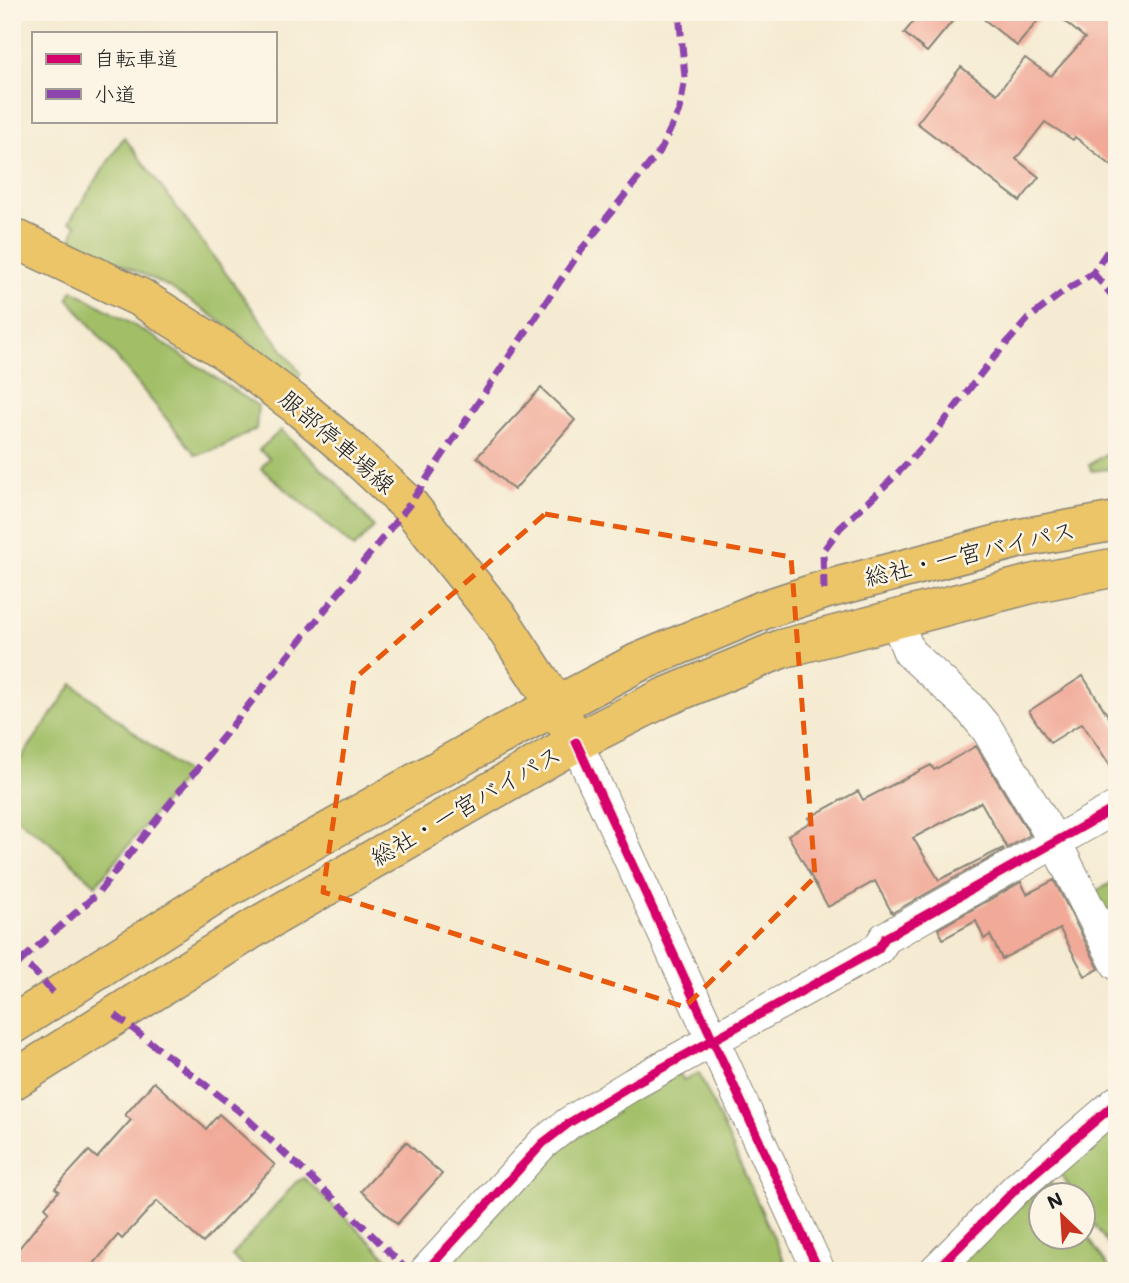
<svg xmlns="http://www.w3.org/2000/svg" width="1129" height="1283" font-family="Mali,'Klee One',sans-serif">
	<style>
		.green { fill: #a2bf67; stroke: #5f6e42; stroke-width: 2 }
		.building { fill: #f1a998 }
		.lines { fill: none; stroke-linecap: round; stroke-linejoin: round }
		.minor-casing { stroke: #888477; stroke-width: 34 }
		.major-casing { stroke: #888477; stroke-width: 41 }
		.highway-casing { stroke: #888477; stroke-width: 41 }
		.minor { stroke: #fff; stroke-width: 32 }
		.major { stroke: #edc569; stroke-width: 38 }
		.highway { stroke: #edc569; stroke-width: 38 }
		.quiet { stroke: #8e44ad; stroke-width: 7; stroke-dasharray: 14 7; stroke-linecap: butt }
		.cycleway-casing { stroke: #fcf5e5; stroke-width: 13 }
		.cycleway { stroke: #d6006c; stroke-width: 9 }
		.marked { fill: none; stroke: #e8590c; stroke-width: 5; stroke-dasharray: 14 9; stroke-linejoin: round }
		.labels { text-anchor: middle; stroke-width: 5; stroke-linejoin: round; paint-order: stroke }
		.street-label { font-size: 24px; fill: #1c1c1c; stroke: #fcf5e5 }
	</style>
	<rect width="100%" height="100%" fill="#fcf5e5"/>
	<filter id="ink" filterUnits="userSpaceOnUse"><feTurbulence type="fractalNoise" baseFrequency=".0143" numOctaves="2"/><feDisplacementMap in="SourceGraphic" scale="14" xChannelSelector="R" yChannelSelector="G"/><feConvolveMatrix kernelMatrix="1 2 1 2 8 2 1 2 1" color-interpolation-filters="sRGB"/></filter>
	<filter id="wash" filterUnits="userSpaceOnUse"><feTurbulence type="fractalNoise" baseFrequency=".00686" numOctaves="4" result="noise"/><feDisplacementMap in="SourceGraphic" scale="28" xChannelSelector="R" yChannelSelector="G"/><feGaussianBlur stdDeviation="1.57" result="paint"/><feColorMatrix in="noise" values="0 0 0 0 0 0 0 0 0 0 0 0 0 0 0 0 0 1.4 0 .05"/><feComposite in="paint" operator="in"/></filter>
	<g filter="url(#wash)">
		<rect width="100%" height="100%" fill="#f5ebd2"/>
		<g class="green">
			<path d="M 124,137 L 301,374 L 298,378 L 210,314 L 169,287 L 71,239 L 76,225 L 69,222 Z"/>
			<path d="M 73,290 L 154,337 L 258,406 L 256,429 L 222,447 L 196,455 L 68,298 Z"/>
			<path d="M 281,430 L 337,483 L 374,527 L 354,548 L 261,468 L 269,458 L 259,450 Z"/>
			<path d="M 1117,446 L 1117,468 L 1092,471 L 1089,465 Z"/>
			<path d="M 73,684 L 187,774 L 96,885 L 48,841 L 12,815 L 12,771 Z"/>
			<path d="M 1117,880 L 1117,952 L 1090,894 Z"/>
			<path d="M 680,1073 L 683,1080 L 699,1073 L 789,1271 L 441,1271 L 559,1147 L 617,1113 L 615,1107 Z"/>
			<path d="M 1117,1120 L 1117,1258 L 1084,1209 L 1084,1196 L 1075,1195 L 1056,1168 Z"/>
			<path d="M 304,1178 L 397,1267 L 393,1271 L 248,1271 L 232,1256 L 296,1182 Z"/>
			<path d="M 1048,1179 L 1059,1195 L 1042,1196 L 1042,1238 L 1084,1238 L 1084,1231 L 1111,1271 L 962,1271 L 958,1266 Z"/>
		</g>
		<g id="blocks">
			<g class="building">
				<path d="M 921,12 L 960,12 L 927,52 L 904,33 Z"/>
				<path d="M 975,12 L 1045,12 L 1017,46 Z"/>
				<path d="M 1053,12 L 1117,12 L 1117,170 L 1075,137 L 1073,140 L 1045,122 L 1016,159 L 1039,177 L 1020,201 L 917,123 L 961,67 L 997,94 L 1025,58 L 1051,76 L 1085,38 Z"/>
				<path d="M 541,388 L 575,420 L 514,490 L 477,457 Z"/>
				<path d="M 1083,676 L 1117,730 L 1117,776 L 1082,723 L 1050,743 L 1029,711 Z"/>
				<path d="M 976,746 L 1030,835 L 1007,848 L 981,802 L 913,838 L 939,880 L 1003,848 L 1004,850 L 892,913 L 875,881 L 828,907 L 788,835 L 811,822 L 808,818 L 858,791 L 863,800 L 931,765 L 934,770 Z"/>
				<path d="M 1054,880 L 1099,969 L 1085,976 L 1060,929 L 1002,959 L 990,935 L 984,939 L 976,921 L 943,939 L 938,929 L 1021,882 L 1027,894 Z"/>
				<path d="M 154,1082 L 206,1129 L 219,1114 L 275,1165 L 203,1243 L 157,1201 L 122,1239 L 118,1235 L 88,1271 L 22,1271 L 12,1263 L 12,1257 L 49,1211 L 45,1207 L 59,1191 L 55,1188 L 89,1151 L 97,1158 L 131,1120 L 125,1115 Z"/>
				<path d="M 406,1142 L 442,1174 L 397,1224 L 361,1191 Z"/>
			</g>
		</g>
	</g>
	<g filter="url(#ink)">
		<use href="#blocks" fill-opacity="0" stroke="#888477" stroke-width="2"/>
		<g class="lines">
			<defs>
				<g id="minor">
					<path d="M 896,619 L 909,652 L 967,705 L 987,729 L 1055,842 L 1117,964"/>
					<path d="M 576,742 L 819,1271"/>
					<path d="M 426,1271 L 543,1143 L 569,1123 L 633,1084 L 878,949 L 885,938 L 1117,807"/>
					<path d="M 935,1271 L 1017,1188 L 1117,1102"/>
				</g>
				<path id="major" d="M 12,237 L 141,298 L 225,351 L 298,406 L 351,451 L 409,505 L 501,621 L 556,705 L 576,742"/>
				<g id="highway">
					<path d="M 12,1025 L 219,893 L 495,738 L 637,663 L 763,610 L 824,590 L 1021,538 L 1117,521"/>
					<path d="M 12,1081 L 254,928 L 576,742 L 663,698 L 781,649 L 1035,583 L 1117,567"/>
				</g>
			</defs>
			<use href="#minor" class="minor-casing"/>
			<use href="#major" class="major-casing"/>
			<use href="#highway" class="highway-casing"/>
			<use href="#minor" class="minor"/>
			<use href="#major" class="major"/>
			<use href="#highway" class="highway"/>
			<g class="quiet">
				<path d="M 1093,273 L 1117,301"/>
				<path d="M 824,590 L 823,551 L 840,528 L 890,481 L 934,435 L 990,362 L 1028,319 L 1062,293 L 1093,273 L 1117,237"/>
				<path d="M 12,955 L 34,971 L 57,997"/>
				<path d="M 21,961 L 98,893 L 409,505 L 581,250 L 660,151 L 680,109 L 685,77 L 679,12"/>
				<path d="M 115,1015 L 239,1111 L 362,1225 L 408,1271"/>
			</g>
			<defs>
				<g id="cycleway">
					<path d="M 576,742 L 819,1271"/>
					<path d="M 426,1271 L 543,1143 L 569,1123 L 633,1084 L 878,949 L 885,938 L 1117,807"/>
					<path d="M 935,1271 L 1017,1188 L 1117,1102"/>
				</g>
			</defs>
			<use href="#cycleway" class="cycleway-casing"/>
			<use href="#cycleway" class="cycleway"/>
		</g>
	</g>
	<path class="marked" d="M 545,514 L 791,557 L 815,877 L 685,1007 L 323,892 L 354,679 Z"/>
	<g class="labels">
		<g class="street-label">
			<text transform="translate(337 442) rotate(41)" y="8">服部停車場線</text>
			<text transform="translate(970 554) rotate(-13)" y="8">総社・一宮バイパス</text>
			<text transform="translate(466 806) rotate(-30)" y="8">総社・一宮バイパス</text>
		</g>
	</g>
	<rect width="1129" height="1283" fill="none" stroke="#fcf5e5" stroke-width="42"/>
	<rect x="32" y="32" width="245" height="91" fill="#fcf5e5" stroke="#a29e95" stroke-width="2"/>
	<rect x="46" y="54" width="35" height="10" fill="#d6006c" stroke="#a29e95" stroke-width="2"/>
	<text x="94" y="66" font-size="21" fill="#1c1c1c">自転車道</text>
	<rect x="46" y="89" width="35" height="10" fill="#8e44ad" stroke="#a29e95" stroke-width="2"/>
	<text x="94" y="102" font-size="21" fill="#1c1c1c">小道</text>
	<g transform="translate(1062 1216) rotate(335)"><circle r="33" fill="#fcf5e5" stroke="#a29e95" stroke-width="2"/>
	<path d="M0-5L12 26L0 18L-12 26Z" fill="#c8321e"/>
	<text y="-10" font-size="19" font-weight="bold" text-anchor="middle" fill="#1c1c1c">N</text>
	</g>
</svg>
